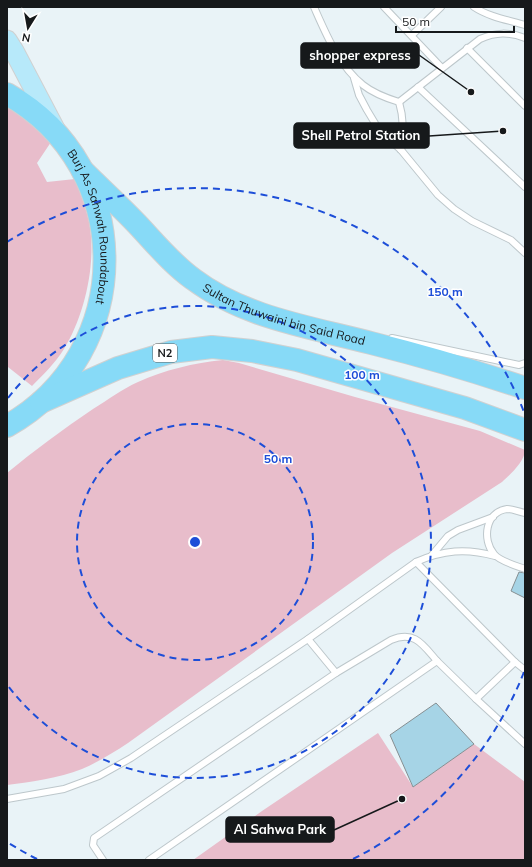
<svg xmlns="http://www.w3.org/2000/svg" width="532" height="867" font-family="Mulish,sans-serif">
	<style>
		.green { fill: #e8bdcb }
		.building { fill: #a6d4e6; stroke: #868f92 }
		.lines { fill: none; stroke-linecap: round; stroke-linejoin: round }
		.lane-casing { stroke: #bdc7cb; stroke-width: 8 }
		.primary-casing { stroke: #d0d1d1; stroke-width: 21 }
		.highway-casing { stroke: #d0d1d1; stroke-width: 24 }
		.lane { stroke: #fff; stroke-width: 6 }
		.primary { stroke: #b7e9fa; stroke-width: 19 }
		.highway { stroke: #87daf7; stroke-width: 22 }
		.ring { fill: none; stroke: #1d4ed8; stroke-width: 2; stroke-dasharray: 7 5 }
		.labels { text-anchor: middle; stroke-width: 3; stroke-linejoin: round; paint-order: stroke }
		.shield { fill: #fff; stroke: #5c5e5f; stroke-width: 1 }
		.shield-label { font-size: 11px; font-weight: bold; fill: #16191b }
		.street-label { font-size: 12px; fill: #16191b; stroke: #fff }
		.centre { fill: #1d4ed8; stroke: #fff; stroke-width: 2 }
		.ring-label { font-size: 12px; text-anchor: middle; font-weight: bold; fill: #1d4ed8; stroke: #fff; stroke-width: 3; stroke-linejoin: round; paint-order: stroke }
		.leader { fill: none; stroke: #16191b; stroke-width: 1.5 }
		.callout-dot { fill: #16191b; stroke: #fff; stroke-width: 1.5 }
		.callout { fill: #16191b; stroke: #16191b; stroke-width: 1.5 }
		.callout-label { font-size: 13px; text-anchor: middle; font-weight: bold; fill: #fff }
	</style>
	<rect width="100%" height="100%" fill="#e9f3f7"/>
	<g class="green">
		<path d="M 7,105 L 22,114 L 51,142 L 37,163 L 47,182 L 75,179 C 80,193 86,207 89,222 C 97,261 85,315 64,349 C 55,363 43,375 32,386 L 8,367 L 7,368 Z"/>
		<path d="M 223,360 L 239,363 L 355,397 L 480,431 L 525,450 C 525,461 510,475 502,482 L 392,553 L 128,743 C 113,753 98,762 82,769 C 58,778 32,782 7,785 L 7,473 C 35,450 63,429 93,409 C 108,400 122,389 138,382 C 164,370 194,363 223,360 Z"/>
		<path d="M 378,733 L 413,787 L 474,744 L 525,782 L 525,860 L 193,860 L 262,811 Z"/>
	</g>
	<g class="building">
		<path d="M 519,572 L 525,573 L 525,598 L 511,591 Z"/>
		<path d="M 436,703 L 474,744 L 413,787 L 390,735 Z"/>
	</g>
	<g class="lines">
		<defs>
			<g id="lane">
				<path d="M 314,7 C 326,34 339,66 363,85 C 373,93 386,98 399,102"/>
				<path d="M 384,7 L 442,68"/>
				<path d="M 474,7 C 489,17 508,20 525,25"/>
				<path d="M 412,35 L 441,7"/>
				<path d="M 467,48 L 525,106"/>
				<path d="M 354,78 L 359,95 L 367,110 L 376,125 L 388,138 L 401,150 L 438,195 L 454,209 L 472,221 L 511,240 L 525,253"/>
				<path d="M 418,87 L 525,187"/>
				<path d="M 399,102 L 480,39 C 496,32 509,32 525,38"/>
				<path d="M 399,102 C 404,119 404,133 401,150"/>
				<path d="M 392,338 L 519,365 L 525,363"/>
				<path d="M 525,513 C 519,512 513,509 507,509 C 485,512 482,540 494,554 C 499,561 517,566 525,569"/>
				<path d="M 432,555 L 448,536 L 458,530 L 493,517"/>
				<path d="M 416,562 L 515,662 L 525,670"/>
				<path d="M 308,639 L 336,673"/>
				<path d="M 437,661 L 476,699 L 525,744"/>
				<path d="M 476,699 L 515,662"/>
				<path d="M 7,799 L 64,789 L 99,776 L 131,758 L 308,639 L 416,562 C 443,550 466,548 495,556"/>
				<path d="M 103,860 L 93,845 L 94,838 L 97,836 L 336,673 L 391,640 C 415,630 423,645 437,661 L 149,860"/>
			</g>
			<path id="primary" d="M 7,40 L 14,51 L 56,131"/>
			<g id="highway">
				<path id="s1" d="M 7,94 C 137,167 137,353 7,426"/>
				<path id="s2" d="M 83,171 C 101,189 120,206 137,224 C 155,243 172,264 193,279 C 245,318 310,327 371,343 C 423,356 474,371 525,388"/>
				<path d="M 41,402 L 118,368 L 171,352 L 212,347 L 252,351 L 297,360 L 465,408 L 525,430"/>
			</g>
		</defs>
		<use href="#lane" class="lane-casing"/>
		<use href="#primary" class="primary-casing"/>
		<use href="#highway" class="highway-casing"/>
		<use href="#lane" class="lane"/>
		<use href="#primary" class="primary"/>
		<use href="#highway" class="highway"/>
	</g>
	<g class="ring">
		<circle cx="195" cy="542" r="118"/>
		<path d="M8 398A236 236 0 1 1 8 686"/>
		<path d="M524 672A354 354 0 0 1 353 859M37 859A354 354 0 0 1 7 842M7 242A354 354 0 0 1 524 412"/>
	</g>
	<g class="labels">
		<rect class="shield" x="153" y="344" width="24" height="18" rx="3"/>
		<g class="shield-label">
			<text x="165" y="357">N2</text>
		</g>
		<g class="street-label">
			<text dy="4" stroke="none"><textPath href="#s1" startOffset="166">Burj As Sahwah Roundabout</textPath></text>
			<text dy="4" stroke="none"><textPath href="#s2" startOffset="253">Sultan Thuwaini bin Said Road</textPath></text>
		</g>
	</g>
	<circle cx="195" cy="542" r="6" class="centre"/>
	<g class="ring-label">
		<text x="445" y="296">150 m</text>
		<text x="362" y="379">100 m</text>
		<text x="278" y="463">50 m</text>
	</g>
	<path class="leader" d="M471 92L419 55M503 131L429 136M402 799L334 830"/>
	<g class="callout-dot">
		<circle cx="471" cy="92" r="4"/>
		<circle cx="503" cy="131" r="4"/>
		<circle cx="402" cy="799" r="4"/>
	</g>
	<g class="callout">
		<rect x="301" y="43" width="118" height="25" rx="4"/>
		<rect x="294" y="123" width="135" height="25" rx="4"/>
		<rect x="226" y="817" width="108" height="25" rx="4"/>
	</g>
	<g class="callout-label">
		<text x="360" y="60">shopper express</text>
		<text x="361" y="140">Shell Petrol Station</text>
		<text x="280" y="834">Al Sahwa Park</text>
	</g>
	<rect width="532" height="867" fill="none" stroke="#16191b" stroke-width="16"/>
	<g transform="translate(28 28) rotate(191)" stroke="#ffffff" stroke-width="3" paint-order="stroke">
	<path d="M0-3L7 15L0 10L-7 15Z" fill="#16191b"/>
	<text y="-6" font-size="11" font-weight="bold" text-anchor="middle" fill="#16191b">N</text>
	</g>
	<path d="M396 26v6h118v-6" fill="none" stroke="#16191b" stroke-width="2"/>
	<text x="402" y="26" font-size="12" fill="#16191b" stroke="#ffffff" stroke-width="3" paint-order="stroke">50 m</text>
</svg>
